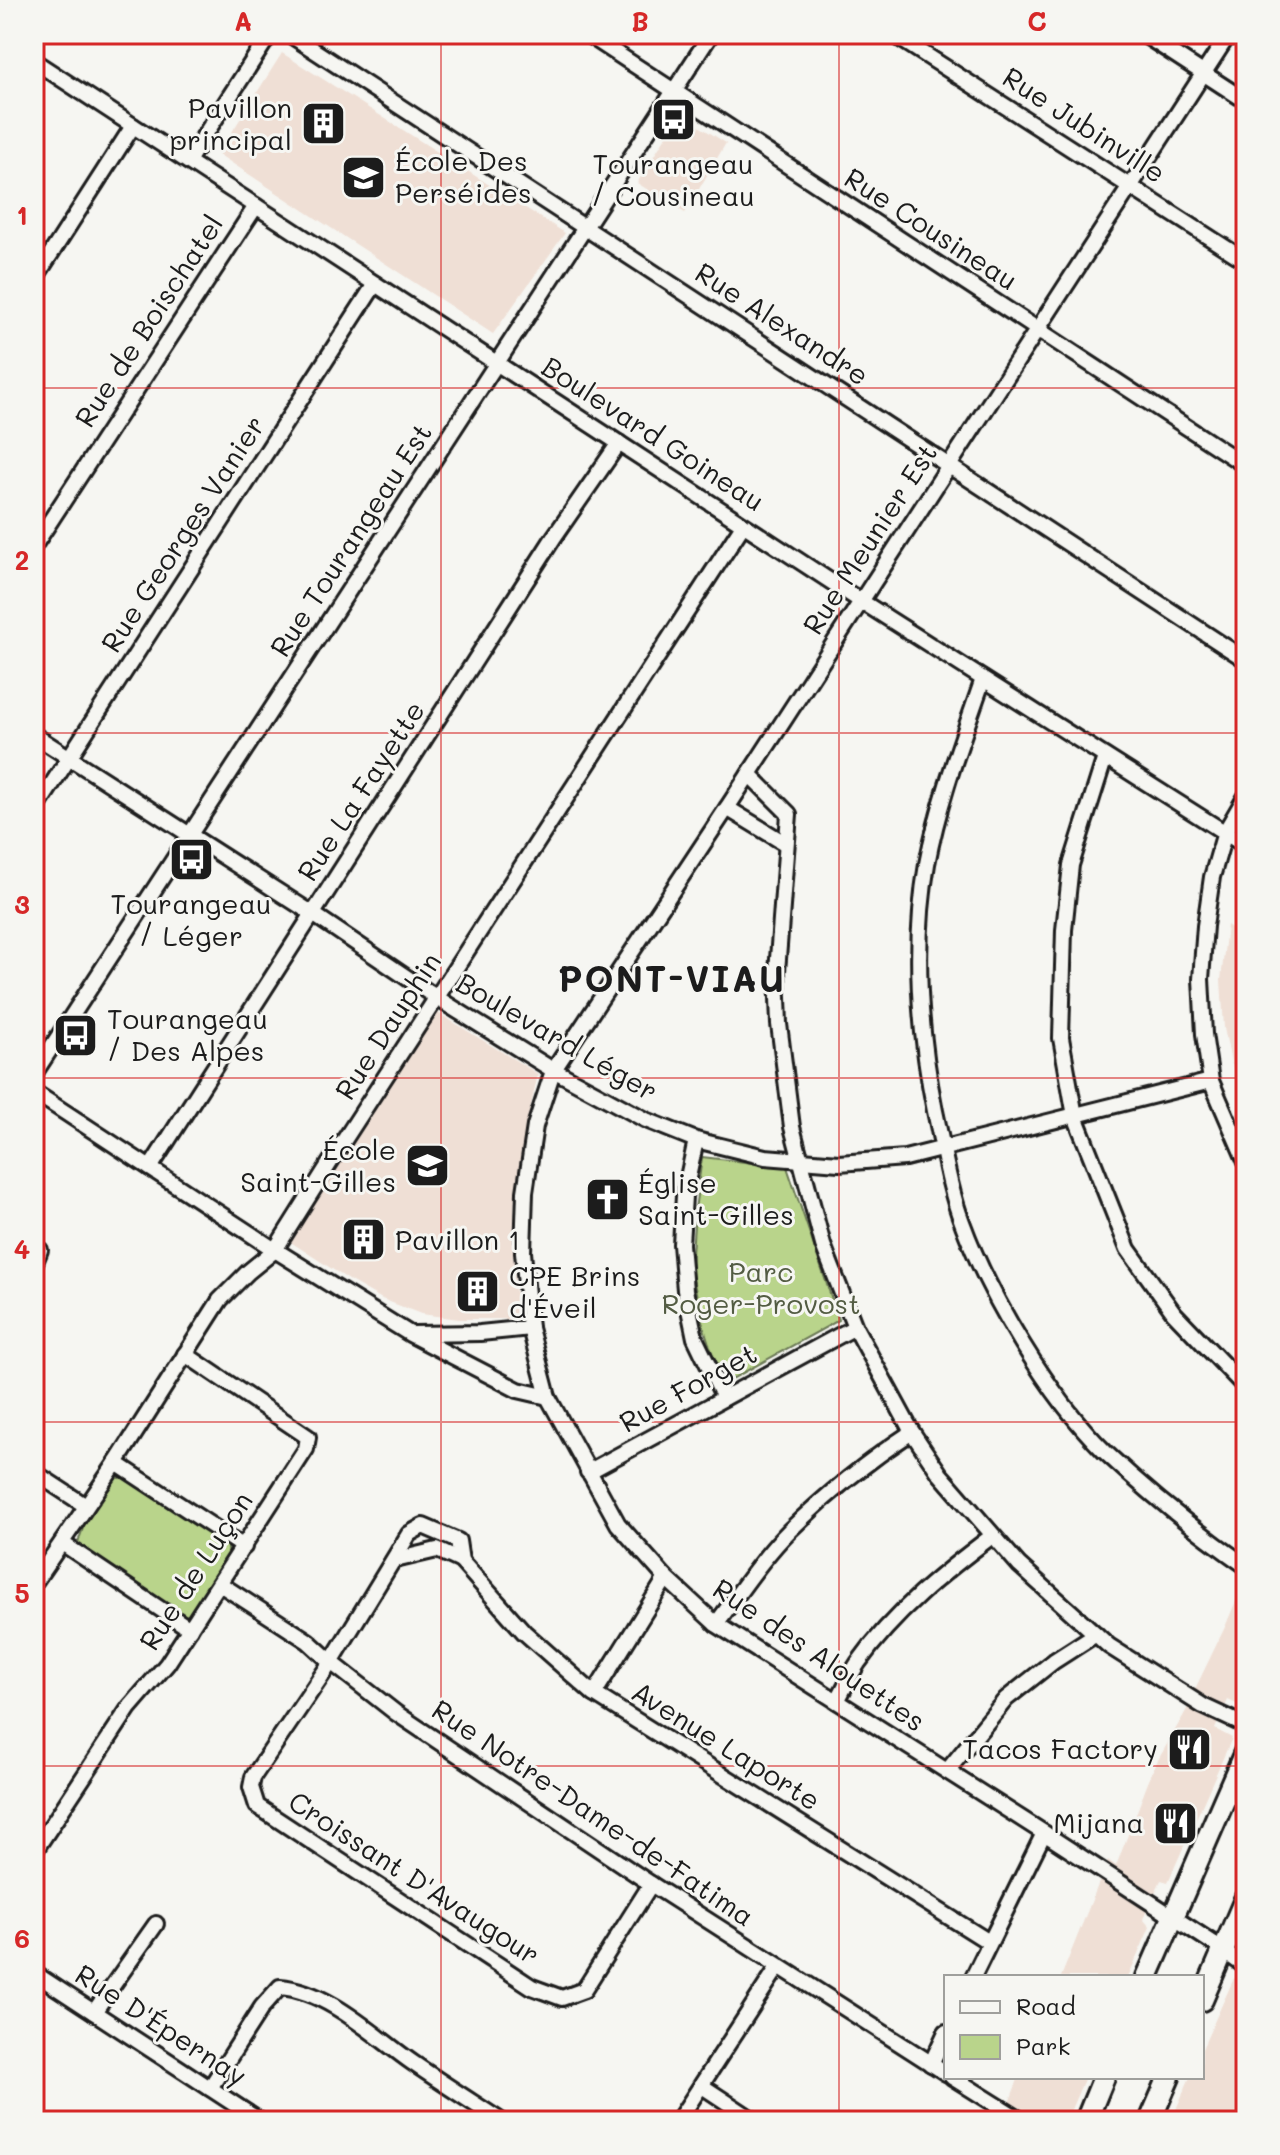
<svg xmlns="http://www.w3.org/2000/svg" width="1280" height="2155" font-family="Mali,sans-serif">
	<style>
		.built { fill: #efdfd5 }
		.green { fill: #b9d48b; stroke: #6a7854; stroke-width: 2 }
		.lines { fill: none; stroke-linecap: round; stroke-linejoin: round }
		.street-casing { stroke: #1c1c1c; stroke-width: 20 }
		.secondary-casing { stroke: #1c1c1c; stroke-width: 26 }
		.street { stroke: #f6f6f2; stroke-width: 14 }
		.secondary { stroke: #f6f6f2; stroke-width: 20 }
		.grid { fill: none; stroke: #d62828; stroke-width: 2; stroke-opacity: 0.55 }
		.labels { text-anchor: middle; stroke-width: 6; stroke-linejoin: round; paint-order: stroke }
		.poi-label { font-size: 28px; fill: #1c1c1c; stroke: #f6f6f2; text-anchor: start }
		.street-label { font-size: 28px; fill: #1c1c1c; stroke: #f6f6f2 }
		.park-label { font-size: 28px; fill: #535c43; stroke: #f6f6f2 }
		.district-label { font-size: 36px; font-weight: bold; letter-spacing: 2px; fill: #1c1c1c; stroke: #f6f6f2 }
		.neatline { fill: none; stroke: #d62828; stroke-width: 3 }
		.grid-label { font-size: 26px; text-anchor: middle; font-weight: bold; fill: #d62828 }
	</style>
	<rect width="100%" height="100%" fill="#f6f6f2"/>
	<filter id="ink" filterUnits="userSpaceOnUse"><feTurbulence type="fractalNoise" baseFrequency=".0125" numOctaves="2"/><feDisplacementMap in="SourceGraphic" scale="16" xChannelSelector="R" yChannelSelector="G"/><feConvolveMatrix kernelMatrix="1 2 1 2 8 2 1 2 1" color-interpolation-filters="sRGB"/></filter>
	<g filter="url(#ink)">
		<g class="built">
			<path d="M 282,53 L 565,233 L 493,334 L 218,154 Z"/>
			<path d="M 680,114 L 726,143 L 685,213 L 637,183 Z"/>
			<path d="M 1227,925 L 1246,938 L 1246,1101 L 1231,1062 L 1224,1028 L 1221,980 Z"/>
			<path d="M 435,1011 L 538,1074 L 524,1136 L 515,1195 L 513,1247 L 517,1319 L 459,1319 L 421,1314 L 382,1299 L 352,1282 L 286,1239 Z"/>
			<path d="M 1246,1577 L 1246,1700 L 1243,1707 L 1228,1700 L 1215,1729 L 1232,1738 L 1168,1882 L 1161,1880 L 1143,1919 L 1150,1927 L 1128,1977 L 1061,1977 L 1108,1860 L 1116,1866 L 1154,1767 L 1190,1704 L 1196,1687 L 1225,1627 Z"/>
			<path d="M 1234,1978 L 1246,1985 L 1246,2121 L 1171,2121 L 1190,2077 L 1202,2077 L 1202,2049 Z"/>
			<path d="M 1019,2077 L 1085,2077 L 1066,2121 L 1051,2117 L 1049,2121 L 1002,2121 Z"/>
		</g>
		<g class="green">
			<path d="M 702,1157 L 787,1167 L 839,1320 L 732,1379 L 725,1378 L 718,1372 L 703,1325 L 691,1269 L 695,1210 Z"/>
			<path d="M 113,1478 L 133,1478 L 227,1544 L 231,1565 L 196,1612 L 181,1618 L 76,1548 L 88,1514 Z"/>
		</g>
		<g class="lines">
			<defs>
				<g id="street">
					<path d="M 289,34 L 1246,660"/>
					<path d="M 587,34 L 1246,466"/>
					<path d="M 893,34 L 1246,261"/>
					<path d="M 1143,34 L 1246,101"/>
					<path d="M 1229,34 L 727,808 L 553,1071 L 535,1126 L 525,1192 L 523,1252 L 530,1328 L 548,1397 L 618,1524 L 666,1578 L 716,1624 L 1044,1833 L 1216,1945 L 1246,1967"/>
					<path d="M 34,61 L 853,596 L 1246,846"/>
					<path d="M 188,161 L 270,34"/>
					<path d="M 34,280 L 133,126"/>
					<path d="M 34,546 L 256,206"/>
					<path d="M 983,679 C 962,740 939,800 927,864 C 913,943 919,1032 935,1111 C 943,1147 949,1188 962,1222 C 989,1296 1049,1397 1105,1452 C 1149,1493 1197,1532 1246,1566"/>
					<path d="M 34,735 L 313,914 L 437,998 L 548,1067 L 646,1120 L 696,1140 L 765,1157 L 839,1163 L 905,1158 L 1211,1081"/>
					<path d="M 1105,757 L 1071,865 L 1064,930 L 1061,1038 L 1075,1116 L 1128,1249 L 1174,1313 L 1246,1388"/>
					<path d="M 749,774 L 789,814 L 777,972 L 779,1024 L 792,1127 L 823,1245 L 855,1327 L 912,1432 L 940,1474 L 1019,1565 L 1109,1646 L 1203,1706 L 1246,1726"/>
					<path d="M 1246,796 L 1225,832 L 1212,877 L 1205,926 L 1201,979 L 1204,1034 L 1211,1081 L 1246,1162"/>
					<path d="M 727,808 L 786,844"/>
					<path d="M 34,812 L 375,284"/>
					<path d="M 34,1074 L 711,34"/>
					<path d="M 34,1092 L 275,1250 L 410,1334 L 518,1390 L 548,1397"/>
					<path d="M 696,1140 L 684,1196 L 681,1244 L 685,1290 L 695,1338 L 724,1398"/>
					<path d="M 150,1168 L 554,537 L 619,443"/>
					<path d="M 34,1265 L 40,1250"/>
					<path d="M 414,1334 L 480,1333 L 530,1328"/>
					<path d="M 116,1463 L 244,1547"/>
					<path d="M 34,1472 L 86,1506"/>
					<path d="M 588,1472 L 855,1327"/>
					<path d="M 62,1543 L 190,1629"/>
					<path d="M 395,1560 L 437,1550 L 461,1561 L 524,1632 L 594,1694 L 989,1942"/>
					<path d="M 461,1561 L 458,1541 L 423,1526 L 409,1534 L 331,1662 L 253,1777 L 251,1787 L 257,1806 L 532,1987 L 562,1998 L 584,1990 L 651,1884"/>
					<path d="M 34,1583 L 116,1463 L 220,1300 L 248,1272 L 275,1250 L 341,1145 L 743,525"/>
					<path d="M 220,1584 L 308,1641 L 331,1662 L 396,1713 L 651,1884 L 946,2073"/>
					<path d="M 716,1624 C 740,1592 762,1558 790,1530 C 827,1494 868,1461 912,1432"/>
					<path d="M 594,1694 L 666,1578"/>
					<path d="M 837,1701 C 844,1689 850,1675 858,1663 C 894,1612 943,1573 992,1536"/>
					<path d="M 947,1771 L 1006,1699 L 1054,1661 L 1096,1634"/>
					<path d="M 34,1852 L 129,1708 L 167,1664 L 306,1449 L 308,1437 L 185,1354"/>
					<path d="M 34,1973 L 260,2121"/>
					<path d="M 973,1977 L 1044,1833"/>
					<path d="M 94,2012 L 156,1924"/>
					<path d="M 931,2064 L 946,2032"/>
					<path d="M 952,2077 L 1022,2121"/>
					<path d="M 702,2086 L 755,2121"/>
					<path d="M 210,2088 L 262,2007 L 280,1987 C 329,1991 374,2036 413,2063 C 442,2083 472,2102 501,2121"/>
					<path d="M 678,2121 L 778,1967"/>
				</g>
				<g id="secondary">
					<path d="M 1147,1977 L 1246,1750"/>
					<path d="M 1202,2000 L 1246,1897"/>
					<path d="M 1086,2121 L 1104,2077"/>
					<path d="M 1150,2121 L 1169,2077"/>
				</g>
			</defs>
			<use href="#street" class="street-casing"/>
			<use href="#secondary" class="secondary-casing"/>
			<use href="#street" class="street"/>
			<use href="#secondary" class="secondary"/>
		</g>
	</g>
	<path class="grid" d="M 441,34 L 441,2121M 839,34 L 839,2121M 34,388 L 1246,388M 34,733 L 1246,733M 34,1078 L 1246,1078M 34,1422 L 1246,1422M 34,1766 L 1246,1766"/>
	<defs>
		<symbol id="bus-square" viewBox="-11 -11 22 22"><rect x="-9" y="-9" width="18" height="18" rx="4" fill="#1c1c1c" stroke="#f6f6f2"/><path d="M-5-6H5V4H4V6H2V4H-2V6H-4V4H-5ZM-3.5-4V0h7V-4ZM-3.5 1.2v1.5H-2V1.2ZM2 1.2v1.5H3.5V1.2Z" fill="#fff"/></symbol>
		<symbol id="building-square" viewBox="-11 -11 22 22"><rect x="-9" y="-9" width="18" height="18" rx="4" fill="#1c1c1c" stroke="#f6f6f2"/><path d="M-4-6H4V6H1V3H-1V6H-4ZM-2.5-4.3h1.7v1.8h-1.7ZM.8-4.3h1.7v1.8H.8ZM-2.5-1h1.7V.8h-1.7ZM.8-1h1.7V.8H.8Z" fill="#fff"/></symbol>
		<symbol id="school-square" viewBox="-11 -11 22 22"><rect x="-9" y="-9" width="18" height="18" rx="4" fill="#1c1c1c" stroke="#f6f6f2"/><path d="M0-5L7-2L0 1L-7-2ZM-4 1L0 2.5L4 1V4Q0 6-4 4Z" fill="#fff"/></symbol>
		<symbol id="church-square" viewBox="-11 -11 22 22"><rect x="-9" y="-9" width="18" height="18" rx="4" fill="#1c1c1c" stroke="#f6f6f2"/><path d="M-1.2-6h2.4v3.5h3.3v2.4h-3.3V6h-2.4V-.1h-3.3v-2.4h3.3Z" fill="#fff"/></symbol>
		<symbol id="restaurant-square" viewBox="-11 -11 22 22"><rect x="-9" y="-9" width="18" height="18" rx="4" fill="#1c1c1c" stroke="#f6f6f2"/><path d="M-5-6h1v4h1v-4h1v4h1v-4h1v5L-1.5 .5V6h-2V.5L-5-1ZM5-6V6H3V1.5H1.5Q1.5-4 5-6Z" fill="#fff"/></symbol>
	</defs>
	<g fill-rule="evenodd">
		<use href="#bus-square" x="648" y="94" width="51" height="51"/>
		<use href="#building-square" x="298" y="98" width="51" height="51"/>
		<use href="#school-square" x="338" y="152" width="51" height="51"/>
		<use href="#bus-square" x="166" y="834" width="51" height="51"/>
		<use href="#bus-square" x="50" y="1010" width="51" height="51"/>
		<use href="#school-square" x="402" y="1140" width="51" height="51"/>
		<use href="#church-square" x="582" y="1174" width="51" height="51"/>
		<use href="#building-square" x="338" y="1214" width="51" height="51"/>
		<use href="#building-square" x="452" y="1266" width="51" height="51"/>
		<use href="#restaurant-square" x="1164" y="1724" width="51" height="51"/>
		<use href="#restaurant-square" x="1150" y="1798" width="51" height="51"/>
	</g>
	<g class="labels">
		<g class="poi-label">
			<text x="292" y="118" text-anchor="end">Pavillon<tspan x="292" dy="32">principal</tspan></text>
			<text x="395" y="171">École Des<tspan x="395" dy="32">Perséides</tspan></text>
			<text x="673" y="174" text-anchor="middle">Tourangeau<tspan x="673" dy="32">/ Cousineau</tspan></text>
			<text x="191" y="914" text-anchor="middle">Tourangeau<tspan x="191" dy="32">/ Léger</tspan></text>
			<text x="107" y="1029">Tourangeau<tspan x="107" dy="32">/ Des Alpes</tspan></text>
			<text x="396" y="1160" text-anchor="end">École<tspan x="396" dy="32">Saint-Gilles</tspan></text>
			<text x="638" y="1193">Église<tspan x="638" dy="32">Saint-Gilles</tspan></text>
			<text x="395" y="1250">Pavillon 1</text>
			<text x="509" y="1286">CPE Brins<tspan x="509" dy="32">d'Éveil</tspan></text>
			<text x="1158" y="1759" text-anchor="end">Tacos Factory</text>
			<text x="1144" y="1833" text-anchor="end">Mijana</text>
		</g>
		<g class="street-label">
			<text transform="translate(1084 125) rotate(33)" y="10">Rue Jubinville</text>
			<text transform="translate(931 229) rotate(33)" y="10">Rue Cousineau</text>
			<text transform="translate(149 321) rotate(-57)" y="10">Rue de Boischatel</text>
			<text transform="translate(782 324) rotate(33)" y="10">Rue Alexandre</text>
			<text transform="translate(653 434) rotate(33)" y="10">Boulevard Goineau</text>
			<text transform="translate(183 534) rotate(-57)" y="10">Rue Georges Vanier</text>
			<text transform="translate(870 539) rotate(-57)" y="10">Rue Meunier Est</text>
			<text transform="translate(351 540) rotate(-57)" y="10">Rue Tourangeau Est</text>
			<text transform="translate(361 791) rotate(-57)" y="10">Rue La Fayette</text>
			<text transform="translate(388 1026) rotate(-57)" y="10">Rue Dauphin</text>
			<text transform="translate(557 1037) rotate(30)" y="10">Boulevard Léger</text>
			<text transform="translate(688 1388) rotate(-29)" y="10">Rue Forget</text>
			<text transform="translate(196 1571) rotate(-57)" y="10">Rue de Luçon</text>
			<text transform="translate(819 1655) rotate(34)" y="10">Rue des Alouettes</text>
			<text transform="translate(726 1746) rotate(32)" y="10">Avenue Laporte</text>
			<text transform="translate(593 1813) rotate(34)" y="10">Rue Notre-Dame-de-Fatima</text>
			<text transform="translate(414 1878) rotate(33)" y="10">Croissant D'Avaugour</text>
			<text transform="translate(161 2025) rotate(33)" y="10">Rue D'Épernay</text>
		</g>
		<g class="park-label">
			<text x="761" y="1282">Parc<tspan x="761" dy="32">Roger-Provost</tspan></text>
		</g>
		<g class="district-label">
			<text x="672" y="992">PONT-VIAU</text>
		</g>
	</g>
	<rect width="1280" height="2155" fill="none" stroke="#f6f6f2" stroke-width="88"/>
	<rect x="944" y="1975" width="260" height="104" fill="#f6f6f2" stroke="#9f9f9c" stroke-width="2"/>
	<rect x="960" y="2001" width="40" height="12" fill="#f6f6f2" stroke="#9f9f9c" stroke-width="2"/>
	<text x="1016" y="2015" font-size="24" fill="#1c1c1c">Road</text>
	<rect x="960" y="2035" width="40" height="24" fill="#b9d48b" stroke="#9f9f9c" stroke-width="2"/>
	<text x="1016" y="2055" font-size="24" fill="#1c1c1c">Park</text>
	<rect x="44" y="44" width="1192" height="2067" class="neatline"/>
	<g class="grid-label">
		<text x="243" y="31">A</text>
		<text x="640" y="31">B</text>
		<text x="1037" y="31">C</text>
		<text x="22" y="225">1</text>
		<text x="22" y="570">2</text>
		<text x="22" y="914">3</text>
		<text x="22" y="1259">4</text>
		<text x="22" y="1603">5</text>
		<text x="22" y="1948">6</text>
	</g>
</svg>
